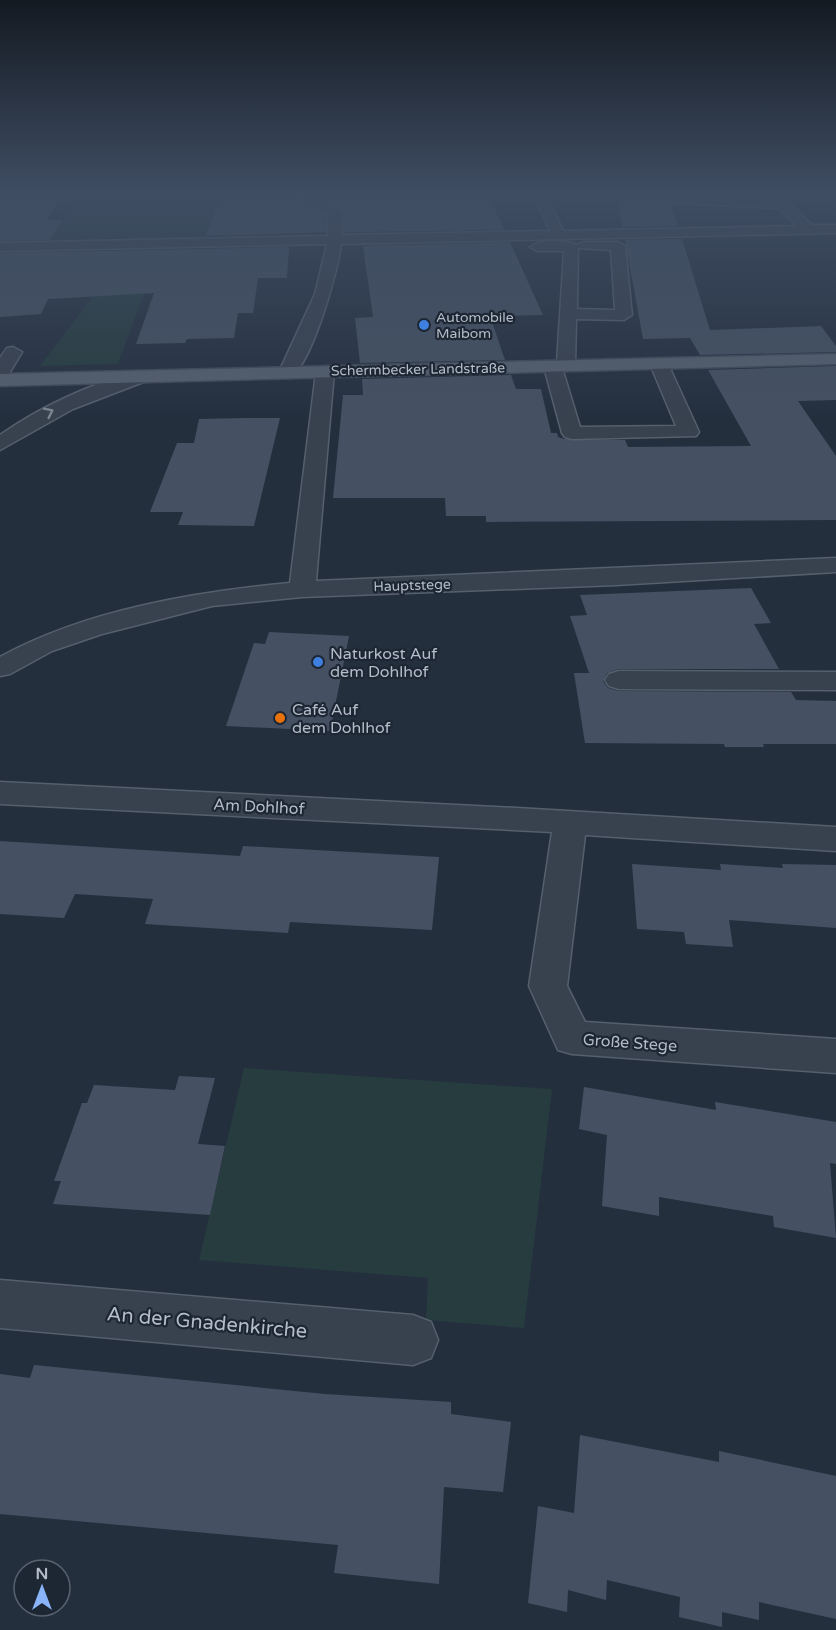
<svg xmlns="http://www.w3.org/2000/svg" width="836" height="1630" font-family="'Varela Round',sans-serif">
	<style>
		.green { fill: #263c3f }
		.building { fill: #455162 }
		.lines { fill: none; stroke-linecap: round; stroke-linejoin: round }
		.minor-casing { stroke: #565f6c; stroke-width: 3 }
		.major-casing { stroke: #414a57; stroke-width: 3 }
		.minor { fill: #38414e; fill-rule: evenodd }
		.major { fill: #56606e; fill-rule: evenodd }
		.oneway { stroke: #7c8592 }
		.shop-dot { fill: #3f7fe0; stroke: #1d2633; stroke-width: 2 }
		.food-dot { fill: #e8710a; stroke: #1d2633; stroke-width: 2 }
		.labels { text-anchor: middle; stroke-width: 4.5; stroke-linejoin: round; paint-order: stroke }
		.far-poi-label { font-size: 14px; fill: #b4bcc9; stroke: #1d2633; text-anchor: start }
		.far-street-label { font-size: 14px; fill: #b4bcc9; stroke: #1d2633 }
		.poi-label { font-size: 16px; fill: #b4bcc9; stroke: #1d2633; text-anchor: start }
		.street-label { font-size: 16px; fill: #b4bcc9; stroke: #1d2633 }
		.near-street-label { font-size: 20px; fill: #b4bcc9; stroke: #1d2633 }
	</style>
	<rect width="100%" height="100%" fill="#242f3e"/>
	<g class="green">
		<path d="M 85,191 L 156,191 L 152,201 L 157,201 L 162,191 L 217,191 L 213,200 L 217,201 L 205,239 L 50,241 Z"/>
		<path d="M 161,248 L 118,364 L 40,366 L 129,249 Z"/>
		<path d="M 244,1068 L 552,1089 L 524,1328 L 426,1320 L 428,1278 L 199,1260 Z"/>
	</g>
	<g class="building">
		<path d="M 487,191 L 504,230 L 344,232 L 344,210 L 318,200 L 318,197 L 355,197 L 363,192 Z"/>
		<path d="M 616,191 L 660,191 L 667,203 L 671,205 L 678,226 L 622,227 Z"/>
		<path d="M 65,192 L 47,220 L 63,220 L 50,240 L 0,241 L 0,193 Z"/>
		<path d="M 301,197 L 301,207 L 326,215 L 326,232 L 206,236 L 219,199 Z"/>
		<path d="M 682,239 L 710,330 L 821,326 L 836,346 L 836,352 L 700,355 L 690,338 L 643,339 L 625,240 Z"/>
		<path d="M 510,242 L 543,315 L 490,316 L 505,360 L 360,363 L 355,318 L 373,317 L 363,246 Z"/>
		<path d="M 289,247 L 287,278 L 258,278 L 253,313 L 238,313 L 234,338 L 187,339 L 185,343 L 136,344 L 154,293 L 48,299 L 41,314 L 0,317 L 0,253 Z"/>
		<path d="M 836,366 L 836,400 L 798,401 L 836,456 L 836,520 L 486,522 L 486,516 L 446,516 L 445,498 L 333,498 L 343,395 L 363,395 L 362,379 L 511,375 L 516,389 L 541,389 L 551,433 L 557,433 L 558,437 L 564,439 L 625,440 L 628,447 L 751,446 L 708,370 Z"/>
		<path d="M 245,418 L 280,418 L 254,526 L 178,525 L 183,512 L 150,512 L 177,443 L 194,443 L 199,419 Z"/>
		<path d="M 751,588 L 771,623 L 754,624 L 779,669 L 619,669 L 607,673 L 603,681 L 608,688 L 619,691 L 791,692 L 796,700 L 836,701 L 836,744 L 763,744 L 764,747 L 725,747 L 724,744 L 585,743 L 574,673 L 589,673 L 570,616 L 587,615 L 580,595 Z"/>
		<path d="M 269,632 L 349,636 L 330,731 L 226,726 L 254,643 L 265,644 Z"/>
		<path d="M 0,841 L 240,856 L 243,846 L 439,857 L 432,930 L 290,922 L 288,933 L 145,924 L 153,899 L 75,894 L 64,918 L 0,914 Z"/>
		<path d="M 632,864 L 721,870 L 720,864 L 783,868 L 782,864 L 836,865 L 836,928 L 729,920 L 733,947 L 686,944 L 684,932 L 637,929 Z"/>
		<path d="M 179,1076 L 215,1078 L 198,1144 L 225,1146 L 210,1215 L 53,1204 L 61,1181 L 54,1181 L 82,1103 L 87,1103 L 94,1085 L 175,1090 Z"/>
		<path d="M 584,1087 L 716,1110 L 715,1102 L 836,1122 L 836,1164 L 830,1163 L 836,1238 L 774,1227 L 773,1216 L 659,1197 L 659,1216 L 602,1206 L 607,1135 L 579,1129 Z"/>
		<path d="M 34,1365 L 325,1394 L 451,1402 L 451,1414 L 511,1422 L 503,1492 L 444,1487 L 439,1584 L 334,1573 L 338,1545 L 0,1514 L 0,1374 L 30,1378 Z"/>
		<path d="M 580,1435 L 719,1462 L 719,1451 L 836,1476 L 836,1619 L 759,1602 L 759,1620 L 722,1612 L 722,1627 L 679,1617 L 680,1597 L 607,1580 L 606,1600 L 568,1590 L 567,1612 L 528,1603 L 538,1506 L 574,1513 Z"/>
	</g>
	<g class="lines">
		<defs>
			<g id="minor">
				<path d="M 218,191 L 361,191 L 355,195 L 316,195 L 315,201 L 342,211 L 342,235 L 550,231 L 532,191 L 544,191 L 563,231 L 797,226 L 778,208 L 674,203 L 669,202 L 662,191 L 674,191 L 678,195 L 787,201 L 812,225 L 836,225 L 836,233 L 341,244 C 339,268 310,372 288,378 L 279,372 L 315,294 L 327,244 L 0,251 L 0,243 L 328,236 L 328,213 L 303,206 L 303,195 L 223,196 L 219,195 Z"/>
				<path d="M 584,242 L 618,242 L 625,246 L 632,315 L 624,320 L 576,319 L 575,366 L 572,370 L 563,371 L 580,427 L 676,426 L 650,364 L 659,359 L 668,364 L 699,432 L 696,436 L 572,439 L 565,437 L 562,433 L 544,367 L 547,363 L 557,362 L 564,251 L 537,251 L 530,247 C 538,239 568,240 577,245 ZM 578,248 L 611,250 L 615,310 L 577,309 Z"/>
				<path d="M 13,347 L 22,352 L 7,377 L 0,379 L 0,358 L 7,348 Z"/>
				<path d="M 325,366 L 334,372 L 316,581 L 836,558 L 836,572 L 616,585 L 302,597 L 212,606 L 102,634 L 52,651 L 10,674 L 0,676 L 0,657 C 86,610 194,592 290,583 L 316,372 Z"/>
				<path d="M 139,371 L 148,377 L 146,381 L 73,409 L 0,450 L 0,435 C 42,406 90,384 139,371 Z"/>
				<path d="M 619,671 L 836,672 L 836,690 L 619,689 L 609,686 L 605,680 L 609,674 Z"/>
				<path d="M 0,782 L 517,808 L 836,827 L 836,851 L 585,835 L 567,986 L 585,1022 L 836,1039 L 836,1073 L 572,1054 L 558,1050 L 529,986 L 552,832 L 0,804 Z"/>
				<path d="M 0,1280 L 413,1315 L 431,1322 L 438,1340 L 431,1358 L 413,1365 L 0,1328 Z"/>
			</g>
			<path id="major" d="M 836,354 L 836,364 L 0,386 L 0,374 Z"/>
		</defs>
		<use href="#minor" class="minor-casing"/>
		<use href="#major" class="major-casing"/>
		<use href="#minor" class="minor"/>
		<use href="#major" class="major"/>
	</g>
	<defs><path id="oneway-chevron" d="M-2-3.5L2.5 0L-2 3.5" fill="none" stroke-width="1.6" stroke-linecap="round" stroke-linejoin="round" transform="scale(1.5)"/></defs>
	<use class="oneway" href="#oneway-chevron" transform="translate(49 412) rotate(-26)"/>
	<linearGradient id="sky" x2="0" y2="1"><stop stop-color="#141a22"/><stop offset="0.46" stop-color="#3f4d63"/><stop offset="1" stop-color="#3f4d63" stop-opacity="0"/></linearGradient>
	<rect width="836" height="419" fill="url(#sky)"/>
	<g class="shop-dot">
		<circle cx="424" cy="325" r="6"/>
		<circle cx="318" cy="662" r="6"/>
	</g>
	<circle class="food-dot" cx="280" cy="718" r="6"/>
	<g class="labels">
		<g class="far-poi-label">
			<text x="436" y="322">Automobile<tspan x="436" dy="16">Maibom</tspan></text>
		</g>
		<g class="far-street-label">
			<text transform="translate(418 369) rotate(-1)" y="5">Schermbecker Landstraße</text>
			<text transform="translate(412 585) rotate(-2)" y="5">Hauptstege</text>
		</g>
		<g class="poi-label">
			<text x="330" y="659">Naturkost Auf<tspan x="330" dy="18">dem Dohlhof</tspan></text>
			<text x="292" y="715">Café Auf<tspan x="292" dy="18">dem Dohlhof</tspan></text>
		</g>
		<g class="street-label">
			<text transform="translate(259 806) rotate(3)" y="6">Am Dohlhof</text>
			<text transform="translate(630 1042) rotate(4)" y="6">Große Stege</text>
		</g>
		<g class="near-street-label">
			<text transform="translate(207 1322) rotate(5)" y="7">An der Gnadenkirche</text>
		</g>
	</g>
	<g transform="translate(42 1588)"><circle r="28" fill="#1d2633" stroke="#59626f" stroke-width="1.5"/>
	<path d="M0-4.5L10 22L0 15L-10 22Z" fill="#8ab4f8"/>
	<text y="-9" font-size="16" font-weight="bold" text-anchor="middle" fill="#b4bcc9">N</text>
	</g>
</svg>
